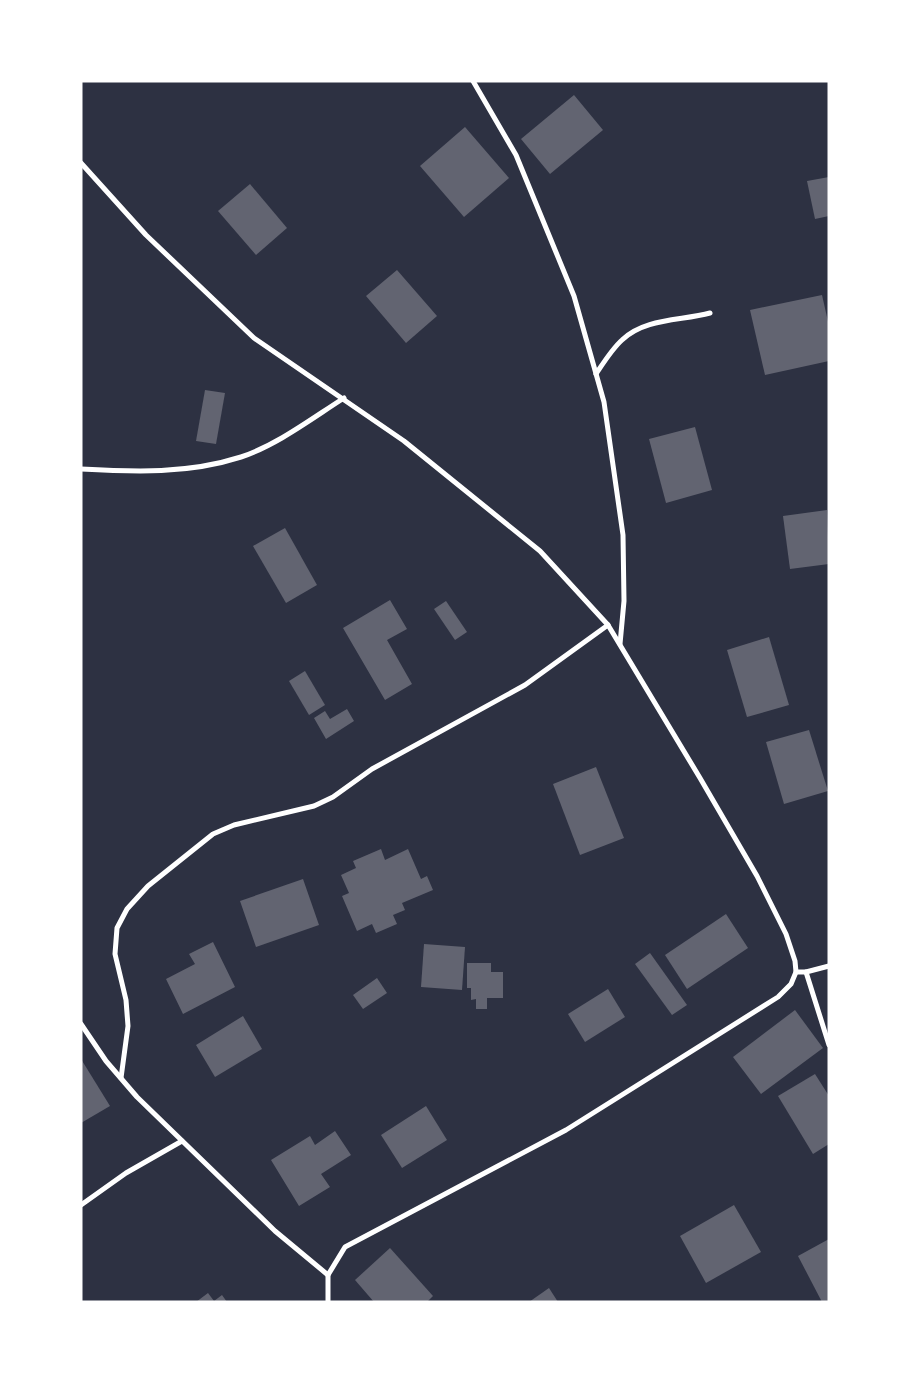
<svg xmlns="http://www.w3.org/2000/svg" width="910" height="1383" font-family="'Noto Sans',sans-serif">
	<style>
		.building { fill: #626471 }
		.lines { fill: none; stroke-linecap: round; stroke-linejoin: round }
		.minor { stroke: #fff; stroke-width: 5 }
	</style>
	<rect width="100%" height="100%" fill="#2d3142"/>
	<g class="building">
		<path d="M 574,95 L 603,130 L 550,174 L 521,139 Z"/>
		<path d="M 465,127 L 509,178 L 464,217 L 420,166 Z"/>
		<path d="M 829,177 L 829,216 L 815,219 L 807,181 Z"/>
		<path d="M 250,184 L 287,228 L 256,255 L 218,211 Z"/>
		<path d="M 397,270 L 437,316 L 406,343 L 366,296 Z"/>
		<path d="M 822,295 L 829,326 L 829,361 L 765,375 L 750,310 Z"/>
		<path d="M 205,390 L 225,393 L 216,444 L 196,441 Z"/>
		<path d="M 695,427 L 712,490 L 666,503 L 649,439 Z"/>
		<path d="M 827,510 L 829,564 L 790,569 L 783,516 Z"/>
		<path d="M 285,528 L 317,585 L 286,603 L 253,546 Z"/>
		<path d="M 390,600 L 407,629 L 387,640 L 412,684 L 385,700 L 343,628 Z"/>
		<path d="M 446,601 L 467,632 L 455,640 L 434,609 Z"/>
		<path d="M 769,637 L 789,705 L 747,717 L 727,650 Z"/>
		<path d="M 305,671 L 325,705 L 309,715 L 289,681 Z"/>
		<path d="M 347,709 L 354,721 L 326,739 L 314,718 L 325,711 L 330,719 Z"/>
		<path d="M 809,730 L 828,791 L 784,804 L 766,742 Z"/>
		<path d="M 596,767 L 624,838 L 580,855 L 553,784 Z"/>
		<path d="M 381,849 L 385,860 L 408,849 L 421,879 L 427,876 L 433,890 L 402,903 L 405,910 L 393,915 L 397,924 L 376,933 L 372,924 L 357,931 L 342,896 L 349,893 L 341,875 L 356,868 L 353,861 Z"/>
		<path d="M 303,879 L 319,925 L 256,947 L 240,901 Z"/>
		<path d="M 726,914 L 748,948 L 687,989 L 665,955 Z"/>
		<path d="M 213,942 L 235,987 L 183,1014 L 166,979 L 195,964 L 189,954 Z"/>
		<path d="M 424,944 L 465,947 L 462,990 L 421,987 Z"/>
		<path d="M 650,953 L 687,1005 L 672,1015 L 635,964 Z"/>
		<path d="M 467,963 L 491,963 L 491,972 L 503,972 L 503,998 L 487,998 L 487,1009 L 476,1009 L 476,999 L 471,1000 L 471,988 L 467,988 Z"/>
		<path d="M 377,978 L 387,993 L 363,1009 L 353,995 Z"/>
		<path d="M 608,989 L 625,1017 L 585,1042 L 568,1014 Z"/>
		<path d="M 795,1010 L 823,1048 L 761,1094 L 733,1057 Z"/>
		<path d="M 243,1016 L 262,1049 L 215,1077 L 196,1045 Z"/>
		<path d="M 81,1059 L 110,1106 L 81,1123 Z"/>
		<path d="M 815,1074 L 829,1096 L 829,1144 L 813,1154 L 778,1096 Z"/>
		<path d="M 426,1106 L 447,1140 L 402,1168 L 381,1135 Z"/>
		<path d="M 335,1131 L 351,1155 L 321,1174 L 330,1187 L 299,1206 L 271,1160 L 310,1136 L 315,1145 Z"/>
		<path d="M 734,1205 L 761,1252 L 706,1283 L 680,1236 Z"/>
		<path d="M 829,1239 L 829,1302 L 822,1302 L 798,1256 Z"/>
		<path d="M 390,1248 L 433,1296 L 427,1302 L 374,1302 L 355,1280 Z"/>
		<path d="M 549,1288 L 558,1302 L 529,1302 Z"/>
		<path d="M 208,1293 L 214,1301 L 222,1295 L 227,1302 L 196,1302 Z"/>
	</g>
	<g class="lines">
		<g class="minor">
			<path d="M 473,81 L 516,155 L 574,296 L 604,402 L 623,535 L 624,601 L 620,644"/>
			<path d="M 81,163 L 146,235 L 254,338 L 404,441 L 540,551 L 608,625 L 700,778 L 757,876 L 786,934 L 795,961 L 796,972 L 791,984 L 778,997 L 566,1130 L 345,1247 L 328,1275 L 328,1302"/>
			<path d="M 596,374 C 604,362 612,349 622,340 C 645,318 681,321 710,313"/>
			<path d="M 81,469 C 135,472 188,474 241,457 C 277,445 311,419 344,398"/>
			<path d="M 796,972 L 806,972 L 829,966"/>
			<path d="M 806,972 L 829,1045"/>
			<path d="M 81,1024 L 106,1061 L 137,1097 L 275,1231 L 328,1275"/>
			<path d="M 121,1078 L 128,1026 L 126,1000 L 115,954 L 117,928 L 127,909 L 148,886 L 213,834 L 234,825 L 314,806 L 333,797 L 372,769 L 525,685 L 608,625"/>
			<path d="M 81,1205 L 126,1173 L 182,1141"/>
		</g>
	</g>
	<rect width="910" height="1383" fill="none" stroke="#ffffff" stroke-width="165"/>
</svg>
